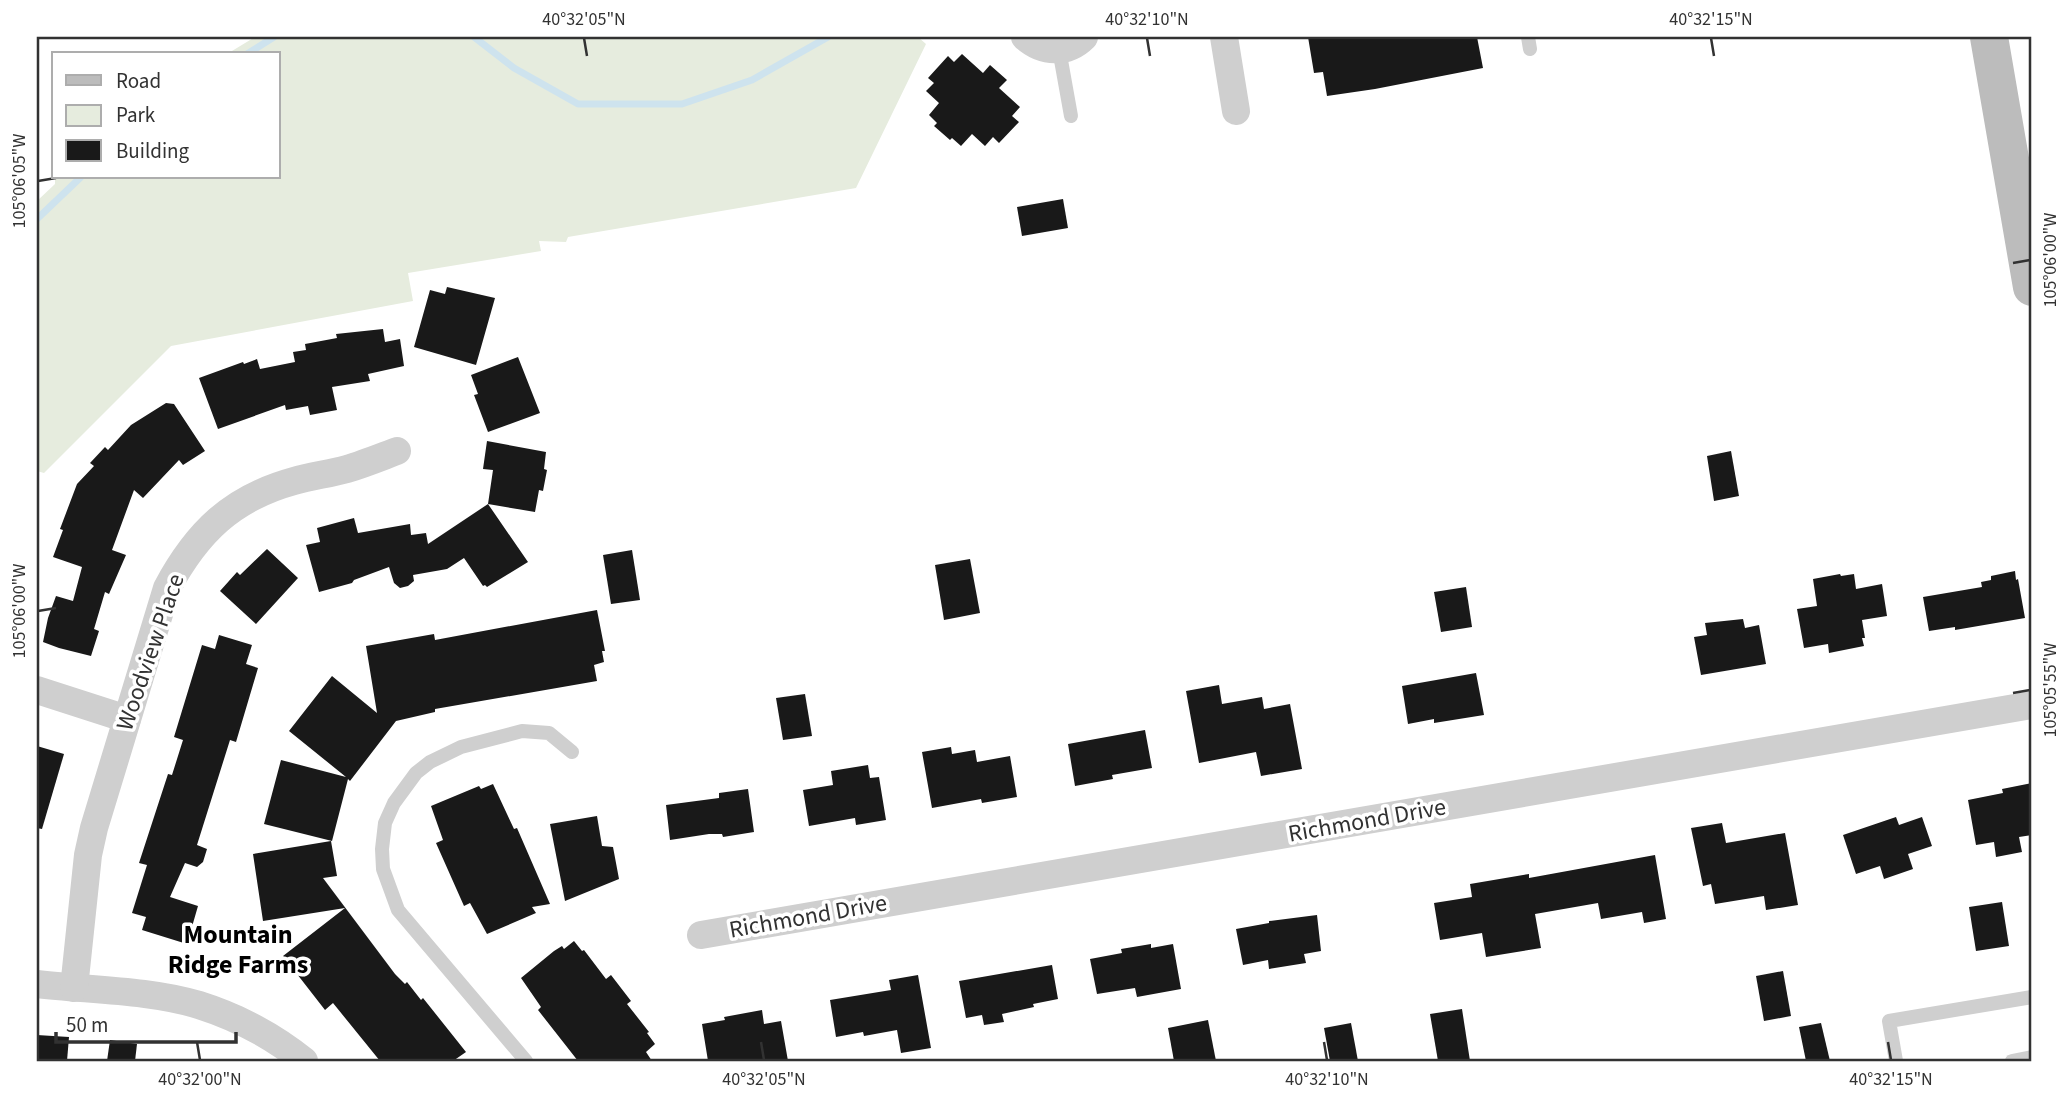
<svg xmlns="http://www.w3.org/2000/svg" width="2069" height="1098" font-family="'Source Sans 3',sans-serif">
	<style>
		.green { fill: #e6ecde }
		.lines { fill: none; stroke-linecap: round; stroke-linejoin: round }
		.stream { stroke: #cee3ee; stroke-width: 7 }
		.building { fill: #191919 }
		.lane { stroke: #cfcfcf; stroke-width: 14 }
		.street { stroke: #cfcfcf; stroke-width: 28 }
		.secondary { stroke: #bcbcbc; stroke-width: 38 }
		.ticks { fill: none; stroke: #323232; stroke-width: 2.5 }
		.labels { text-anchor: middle; stroke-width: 7; stroke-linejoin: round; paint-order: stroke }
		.street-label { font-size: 24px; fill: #323232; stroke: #fff }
		.neighbourhood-label { font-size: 26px; font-weight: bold; fill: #000; stroke: #fff }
		.neatline { fill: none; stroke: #323232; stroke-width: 2.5 }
		.ticks-label { font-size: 18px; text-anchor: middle; fill: #323232 }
	</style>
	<rect width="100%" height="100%" fill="#fff"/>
	<path class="green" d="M 255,37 L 918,37 L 926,44 L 856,188 L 568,237 L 566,242 L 539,241 L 541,251 L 408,273 L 413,301 L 171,346 L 44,473 L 37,471 L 37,201 L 55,184 L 55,177 L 278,177 L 278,54 L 227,54 Z"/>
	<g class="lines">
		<g class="stream">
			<path d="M 474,37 L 514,68 L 578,104 L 682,104 L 752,80 L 828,37"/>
			<path d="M 247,54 L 274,37"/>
			<path d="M 37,219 L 81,177"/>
		</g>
	</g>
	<g class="building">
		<path d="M 1308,37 L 1477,37 L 1483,68 L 1375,89 L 1327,96 L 1323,72 L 1314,73 Z"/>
		<path d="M 962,54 L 983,73 L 990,65 L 1007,80 L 999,88 L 1020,107 L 1012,116 L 1019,122 L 999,143 L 993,137 L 985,146 L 972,134 L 961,146 L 952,138 L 950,140 L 934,126 L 937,123 L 929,115 L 939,103 L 926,91 L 934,83 L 928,78 L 948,56 L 954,62 Z"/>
		<path d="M 1063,199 L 1068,228 L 1022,236 L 1017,207 Z"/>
		<path d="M 447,287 L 495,298 L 476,365 L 414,347 L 430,290 L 445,294 Z"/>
		<path d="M 383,329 L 385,342 L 400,339 L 404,366 L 368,374 L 370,381 L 332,387 L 337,410 L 310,415 L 308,406 L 286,410 L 285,405 L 218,429 L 199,378 L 243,362 L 244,364 L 257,359 L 260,369 L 295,362 L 293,352 L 306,350 L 305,344 L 337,338 L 336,334 Z"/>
		<path d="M 518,357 L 540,413 L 488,432 L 474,395 L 478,394 L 471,375 Z"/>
		<path d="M 166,403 L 174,404 L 205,451 L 183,465 L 179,460 L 143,498 L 134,490 L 112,550 L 126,555 L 109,594 L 105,592 L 94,629 L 99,631 L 91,656 L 59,648 L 43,642 L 48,618 L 56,596 L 73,601 L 82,567 L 53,557 L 63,530 L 60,529 L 77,484 L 94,466 L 90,463 L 105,447 L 108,450 L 131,425 Z"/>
		<path d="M 487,441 L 546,452 L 544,469 L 547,470 L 543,491 L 539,490 L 535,512 L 488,504 L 528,562 L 487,587 L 485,585 L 483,586 L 464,558 L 447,569 L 413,575 L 414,581 L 408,586 L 400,588 L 394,583 L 389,567 L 354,580 L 352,583 L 319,592 L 306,545 L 320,542 L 317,528 L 354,518 L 358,533 L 410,524 L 411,535 L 426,533 L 428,544 L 488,504 L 493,470 L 483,469 Z"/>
		<path d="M 1731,451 L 1739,496 L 1714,501 L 1707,456 Z"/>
		<path d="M 267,549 L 298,578 L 256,624 L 220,591 L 237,572 L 240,575 Z"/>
		<path d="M 632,550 L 640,600 L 611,604 L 603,555 Z"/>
		<path d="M 970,559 L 980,613 L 944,620 L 935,565 Z"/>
		<path d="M 2015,571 L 2016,580 L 2018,579 L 2025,618 L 1955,630 L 1955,627 L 1929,631 L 1923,597 L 1982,587 L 1981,582 L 1991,580 L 1991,576 Z"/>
		<path d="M 1840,574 L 1841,576 L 1854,574 L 1856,589 L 1882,584 L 1887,616 L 1862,620 L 1865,638 L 1862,638 L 1864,646 L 1829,653 L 1828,644 L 1804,648 L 1797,609 L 1817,606 L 1813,579 Z"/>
		<path d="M 1466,587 L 1472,627 L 1441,632 L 1434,592 Z"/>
		<path d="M 597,610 L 605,651 L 602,651 L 604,662 L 594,665 L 597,681 L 435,709 L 435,712 L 396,721 L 350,781 L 348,779 L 332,841 L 264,824 L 281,760 L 346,777 L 289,731 L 332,676 L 377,713 L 366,646 L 434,634 L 435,640 Z"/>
		<path d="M 1743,619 L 1745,628 L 1759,625 L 1766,664 L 1701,675 L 1694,637 L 1707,635 L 1705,623 Z"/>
		<path d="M 219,635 L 252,645 L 246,664 L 258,668 L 236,742 L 230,740 L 197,845 L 207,849 L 203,862 L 197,867 L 185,863 L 170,897 L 198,906 L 187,944 L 142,930 L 146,917 L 132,913 L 147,865 L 139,863 L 168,774 L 172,775 L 183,740 L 174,737 L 202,645 L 215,649 Z"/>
		<path d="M 1476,673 L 1484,715 L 1434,723 L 1434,719 L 1408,724 L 1402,686 Z"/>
		<path d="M 1219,685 L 1222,704 L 1262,697 L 1264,709 L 1290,704 L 1302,769 L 1261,776 L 1256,752 L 1199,763 L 1186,691 Z"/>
		<path d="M 805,694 L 812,736 L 783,740 L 776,698 Z"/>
		<path d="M 1145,730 L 1152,768 L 1112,775 L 1113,779 L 1075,786 L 1068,744 Z"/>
		<path d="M 37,746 L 64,754 L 42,829 L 37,828 Z"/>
		<path d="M 951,747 L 952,754 L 975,750 L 977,762 L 1010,756 L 1017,797 L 982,803 L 981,799 L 932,808 L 922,752 Z"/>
		<path d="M 868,765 L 870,778 L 879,777 L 886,820 L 856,825 L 855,818 L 809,826 L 803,790 L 833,785 L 831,771 Z"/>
		<path d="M 2032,783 L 2032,835 L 2019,837 L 2022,852 L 1996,857 L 1994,842 L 1976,845 L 1968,800 L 2003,793 L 2002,789 Z"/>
		<path d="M 493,784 L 514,829 L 517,828 L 550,904 L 532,907 L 536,913 L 487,934 L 470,903 L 464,906 L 436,843 L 443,840 L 431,806 L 479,786 L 481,789 Z"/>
		<path d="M 748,789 L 754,832 L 723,837 L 722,834 L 709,834 L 670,840 L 666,805 L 719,798 L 719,793 Z"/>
		<path d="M 597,816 L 602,846 L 613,847 L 619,879 L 565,901 L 550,824 Z"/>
		<path d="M 1896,817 L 1899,825 L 1922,817 L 1932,846 L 1908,854 L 1913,869 L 1884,879 L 1880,866 L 1856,874 L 1843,835 Z"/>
		<path d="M 1722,823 L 1726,843 L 1785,833 L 1798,905 L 1766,910 L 1764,896 L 1715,904 L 1711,884 L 1703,886 L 1691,828 Z"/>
		<path d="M 331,841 L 337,876 L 323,878 L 395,974 L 405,984 L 407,982 L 421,1000 L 423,998 L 466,1052 L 453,1061 L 380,1061 L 333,1003 L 325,1010 L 283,956 L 345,908 L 263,921 L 253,854 Z"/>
		<path d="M 1655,855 L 1666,919 L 1644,923 L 1642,912 L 1601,919 L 1598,903 L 1535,914 L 1541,948 L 1486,957 L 1482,933 L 1440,940 L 1434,903 L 1472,897 L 1470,884 L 1529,874 L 1529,878 Z"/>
		<path d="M 2002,902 L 2009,946 L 1976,951 L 1969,907 Z"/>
		<path d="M 1317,915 L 1321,951 L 1304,954 L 1306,963 L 1269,969 L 1268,960 L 1243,965 L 1236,929 L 1269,923 L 1269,921 Z"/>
		<path d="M 574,941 L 582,951 L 584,950 L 606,979 L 611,975 L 631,1001 L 627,1004 L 649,1032 L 647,1033 L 655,1044 L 646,1052 L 652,1061 L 578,1061 L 538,1010 L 541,1007 L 521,978 L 554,951 L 562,946 L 564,949 Z"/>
		<path d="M 1151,944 L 1151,948 L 1173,944 L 1181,989 L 1137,997 L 1135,988 L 1097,994 L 1090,959 L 1122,953 L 1121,949 Z"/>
		<path d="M 1052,965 L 1058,999 L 1033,1004 L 1034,1007 L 1002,1014 L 1004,1022 L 984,1025 L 982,1015 L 966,1018 L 959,981 Z"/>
		<path d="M 1783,971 L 1791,1016 L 1764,1021 L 1756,976 Z"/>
		<path d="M 918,975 L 931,1048 L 901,1053 L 897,1030 L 864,1036 L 863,1032 L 836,1037 L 830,1000 L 891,990 L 889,980 Z"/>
		<path d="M 1462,1009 L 1470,1061 L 1438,1061 L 1430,1014 Z"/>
		<path d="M 762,1010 L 764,1024 L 781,1021 L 788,1061 L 708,1061 L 702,1024 L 725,1020 L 724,1017 Z"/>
		<path d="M 1208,1020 L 1216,1061 L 1174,1061 L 1168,1028 Z"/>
		<path d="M 1351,1023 L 1358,1061 L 1330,1061 L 1324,1028 Z"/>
		<path d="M 1821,1023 L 1830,1061 L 1806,1061 L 1799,1027 Z"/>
		<path d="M 37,1035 L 69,1037 L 67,1061 L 37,1061 Z"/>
		<path d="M 110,1040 L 137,1044 L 135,1061 L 107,1061 Z"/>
	</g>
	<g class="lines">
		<g class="lane">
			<path d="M 1528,37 L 1530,49"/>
			<path d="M 1059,49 L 1071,116"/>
			<path d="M 526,1061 L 398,910 L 383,869 L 382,849 L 385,823 L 394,803 L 416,773 L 430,762 L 461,747 L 522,731 L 549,733 L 572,752"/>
			<path d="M 1896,1061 L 1889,1021 L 2032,997"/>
			<path d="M 2012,1061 L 2032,1057"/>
		</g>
		<g class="street">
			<path d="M 1025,37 C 1043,53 1067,54 1084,37"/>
			<path d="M 1224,37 L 1236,111"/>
			<path d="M 37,690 L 127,719"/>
			<path d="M 701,935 L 2032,705"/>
			<path d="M 37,984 C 88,990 150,990 199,1005 C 237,1017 273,1036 304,1061"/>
			<path d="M 74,988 L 88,855 L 94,828 L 167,588 C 197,532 232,498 294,481 C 311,476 329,474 347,469 C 364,464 381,457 397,451"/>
		</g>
		<path class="secondary" d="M 1989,37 L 2032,287"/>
	</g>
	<path class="ticks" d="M 584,38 L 587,56M 1147,38 L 1150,56M 1711,38 L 1714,56M 38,181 L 56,178M 2013,263 L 2030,260M 38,611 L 56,608M 2013,693 L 2030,690M 197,1042 L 200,1060M 761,1042 L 764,1060M 1324,1042 L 1327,1060M 1888,1042 L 1891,1060"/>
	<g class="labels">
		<g class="street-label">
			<text transform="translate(150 652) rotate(-71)" y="8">Woodview Place</text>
			<text transform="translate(1367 820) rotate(-10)" y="8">Richmond Drive</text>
			<text transform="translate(808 916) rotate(-10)" y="8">Richmond Drive</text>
		</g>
		<g class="neighbourhood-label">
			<text x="238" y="943">Mountain<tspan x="238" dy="30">Ridge Farms</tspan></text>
		</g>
	</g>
	<rect width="2069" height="1098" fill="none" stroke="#ffffff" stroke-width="77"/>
	<rect x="52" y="52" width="228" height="126" fill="#ffffff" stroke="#adadad" stroke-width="2"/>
	<rect x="66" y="75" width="35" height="10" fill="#bcbcbc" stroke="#adadad" stroke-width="2"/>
	<text x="116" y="88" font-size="21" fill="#323232">Road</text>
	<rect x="66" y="105" width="35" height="21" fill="#e6ecde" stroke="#adadad" stroke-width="2"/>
	<text x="116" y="122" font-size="21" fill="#323232">Park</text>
	<rect x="66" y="140" width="35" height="21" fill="#191919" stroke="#adadad" stroke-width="2"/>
	<text x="116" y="158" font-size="21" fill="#323232">Building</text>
	<path d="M56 1032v10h180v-10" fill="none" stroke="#323232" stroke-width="3.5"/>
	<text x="66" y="1032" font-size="21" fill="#323232" stroke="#ffffff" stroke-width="5" paint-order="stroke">50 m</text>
	<rect x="38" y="38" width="1992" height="1022" class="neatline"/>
	<g class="ticks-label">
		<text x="584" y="25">40°32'05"N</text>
		<text x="1147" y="25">40°32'10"N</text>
		<text x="1711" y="25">40°32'15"N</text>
		<text transform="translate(19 181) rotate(-90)" y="6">105°06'05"W</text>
		<text transform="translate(2050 260) rotate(-90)" y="6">105°06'00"W</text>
		<text transform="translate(19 611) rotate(-90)" y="6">105°06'00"W</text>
		<text transform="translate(2050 690) rotate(-90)" y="6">105°05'55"W</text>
		<text x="200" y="1085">40°32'00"N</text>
		<text x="764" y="1085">40°32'05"N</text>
		<text x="1327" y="1085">40°32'10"N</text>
		<text x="1891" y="1085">40°32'15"N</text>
	</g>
</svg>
